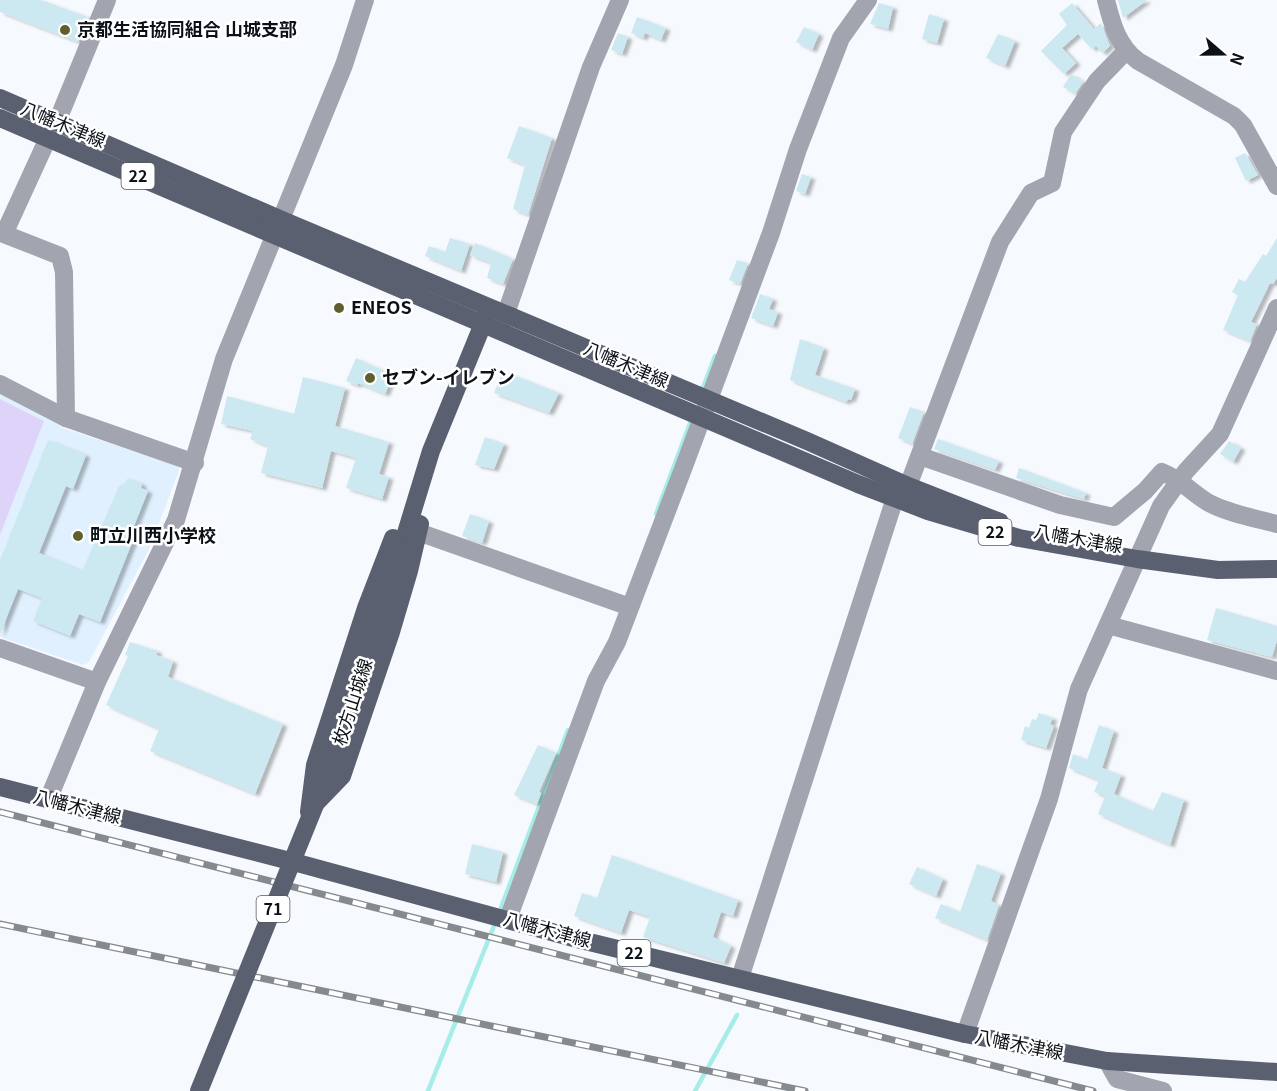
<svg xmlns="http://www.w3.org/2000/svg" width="1277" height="1091" font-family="Georgia,'Noto Sans JP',serif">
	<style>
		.built { fill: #e0f0fe }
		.green { fill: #ded3f9 }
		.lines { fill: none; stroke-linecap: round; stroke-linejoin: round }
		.stream { stroke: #a6ece8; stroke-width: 4.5 }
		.building { fill: #cce8f1; filter: url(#shadow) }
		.minor { stroke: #a2a5af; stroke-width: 18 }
		.major { stroke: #5b6071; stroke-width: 18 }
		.rail-casing { stroke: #858a8f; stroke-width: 7 }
		.rail { stroke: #fff; stroke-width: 4.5; stroke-dasharray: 14; stroke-linecap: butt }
		.major-bridge { stroke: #5b6071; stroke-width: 18 }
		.poi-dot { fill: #5e5f2c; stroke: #fff; stroke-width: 2 }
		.labels { text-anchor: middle; stroke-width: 5; stroke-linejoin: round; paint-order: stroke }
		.shield { fill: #fff; stroke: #54585d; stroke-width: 1.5 }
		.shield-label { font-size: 16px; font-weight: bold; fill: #0a1117 }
		.poi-label { font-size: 18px; font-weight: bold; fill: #0a1117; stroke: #fff; text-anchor: start }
		.street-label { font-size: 18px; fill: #0a1117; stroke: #fff }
	</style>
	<defs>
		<filter id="shadow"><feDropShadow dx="4.5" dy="2.5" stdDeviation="1.5" flood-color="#0004"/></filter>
	</defs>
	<rect width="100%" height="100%" fill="#f6fafe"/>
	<path class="built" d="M 0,387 L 54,414 L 60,427 L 178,466 L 179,471 L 149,549 L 89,662 L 83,665 L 0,637 Z"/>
	<path class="green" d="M 0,399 L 44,421 L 0,535 Z"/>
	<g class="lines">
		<g class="stream">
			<path d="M 701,393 L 715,356"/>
			<path d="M 656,514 L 692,418"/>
			<path d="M 499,913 L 568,730"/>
			<path d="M 428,1091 L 496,921"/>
			<path d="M 695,1091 L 737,1015"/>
		</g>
	</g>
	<g class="building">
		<path d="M 0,0 L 41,0 L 88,17 L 78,42 L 0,12 Z"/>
		<path d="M 1118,0 L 1147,0 L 1123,18 Z"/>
		<path d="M 879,3 L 893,7 L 888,29 L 870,24 Z"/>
		<path d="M 1072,3 L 1094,29 L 1101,23 L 1110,46 L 1102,53 L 1096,46 L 1092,49 L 1078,34 L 1062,48 L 1076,63 L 1064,74 L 1041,51 L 1067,25 L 1059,14 Z"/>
		<path d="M 929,14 L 944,19 L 937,43 L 922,39 Z"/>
		<path d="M 637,17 L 666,28 L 661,40 L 645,33 L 643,38 L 631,33 Z"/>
		<path d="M 804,27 L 819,34 L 812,50 L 796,42 Z"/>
		<path d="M 618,33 L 628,37 L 622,54 L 611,50 Z"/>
		<path d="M 998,34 L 1015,41 L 1005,66 L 986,58 Z"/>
		<path d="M 1071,74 L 1083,82 L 1075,94 L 1063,87 Z"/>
		<path d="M 519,126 L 552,138 L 528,215 L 513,209 L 525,165 L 507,158 Z"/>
		<path d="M 1245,153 L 1258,175 L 1246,181 L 1235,158 Z"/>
		<path d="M 802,174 L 811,177 L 805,194 L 796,191 Z"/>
		<path d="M 450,238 L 470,244 L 461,271 L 425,256 L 429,246 L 445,252 Z"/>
		<path d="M 1277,238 L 1277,278 L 1273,284 L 1270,283 L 1251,322 L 1257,324 L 1250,341 L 1223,330 L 1238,295 L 1232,292 L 1239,279 L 1245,282 L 1263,254 L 1266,256 Z"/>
		<path d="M 475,243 L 513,259 L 503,284 L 487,278 L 491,263 L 470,255 Z"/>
		<path d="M 737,260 L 748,263 L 740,284 L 729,280 Z"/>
		<path d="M 760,294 L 773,299 L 769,309 L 778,312 L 773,326 L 751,318 Z"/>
		<path d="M 800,339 L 824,348 L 815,375 L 855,389 L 851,400 L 848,399 L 846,402 L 790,380 Z"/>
		<path d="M 356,358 L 393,375 L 385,394 L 358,383 L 357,385 L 346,381 Z"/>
		<path d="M 503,371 L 559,393 L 549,413 L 494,393 Z"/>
		<path d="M 303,377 L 345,388 L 335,426 L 389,442 L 379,474 L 389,477 L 382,499 L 346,488 L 356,458 L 331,451 L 322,488 L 261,473 L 268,446 L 250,439 L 253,431 L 221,424 L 227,396 L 294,414 Z"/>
		<path d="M 910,407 L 924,412 L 912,444 L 898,438 Z"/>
		<path d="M 485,437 L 504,444 L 494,469 L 475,465 Z"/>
		<path d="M 938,439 L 999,461 L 995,470 L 934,449 Z"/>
		<path d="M 48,440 L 86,455 L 73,489 L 66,486 L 39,553 L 82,571 L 119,486 L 125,483 L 128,478 L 142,484 L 141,488 L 148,491 L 130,536 L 134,538 L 100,622 L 79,614 L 70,636 L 33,621 L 42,598 L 18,589 L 0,634 L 0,560 Z"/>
		<path d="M 1229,441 L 1241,448 L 1233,462 L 1220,454 Z"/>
		<path d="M 1019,468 L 1086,493 L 1084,499 L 1016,478 Z"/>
		<path d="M 470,514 L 489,521 L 482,543 L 462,536 Z"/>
		<path d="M 1216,608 L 1277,626 L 1277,640 L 1272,657 L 1207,640 Z"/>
		<path d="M 130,642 L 158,651 L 156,655 L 173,661 L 168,677 L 283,724 L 255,794 L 150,751 L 159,729 L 106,705 L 128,656 L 125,655 Z"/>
		<path d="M 1039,713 L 1053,718 L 1050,724 L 1054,726 L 1046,748 L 1021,740 L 1025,726 L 1029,728 L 1032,719 L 1036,720 Z"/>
		<path d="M 1099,725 L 1114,731 L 1102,768 L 1121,775 L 1114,794 L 1153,811 L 1162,792 L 1184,800 L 1170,845 L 1098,814 L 1105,796 L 1094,792 L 1099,780 L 1069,768 L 1073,754 L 1087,760 Z"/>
		<path d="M 538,745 L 556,753 L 539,792 L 541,793 L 537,804 L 514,795 Z"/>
		<path d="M 472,844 L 503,852 L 496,882 L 465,874 Z"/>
		<path d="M 612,855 L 738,900 L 733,916 L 721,912 L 713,937 L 731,946 L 724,963 L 643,937 L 650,917 L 629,910 L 621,933 L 574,916 L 582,893 L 597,898 Z"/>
		<path d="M 977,864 L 1001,873 L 991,901 L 999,905 L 987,940 L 935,918 L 941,904 L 960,912 Z"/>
		<path d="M 917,867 L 943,879 L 936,896 L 909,884 Z"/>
	</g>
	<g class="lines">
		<g class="minor">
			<path d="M 1106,0 C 1112,24 1118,46 1138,61 L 1234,116 L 1243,125 L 1277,186"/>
			<path d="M 57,122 L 107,0"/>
			<path d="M 48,138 L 4,234 L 60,256 L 64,272 L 66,418"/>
			<path d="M 501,328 L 591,67 L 620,0"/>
			<path d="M 0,384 L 66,418 L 195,463"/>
			<path d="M 920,456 L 1060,505 L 1114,517 L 1145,491 L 1162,472 C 1184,481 1190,492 1209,503 C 1230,514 1255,518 1277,524"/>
			<path d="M 908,486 L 1000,242 L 1031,193 L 1052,183 L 1063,132 L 1097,81 L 1126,51"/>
			<path d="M 418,532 L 630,607"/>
			<path d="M 1108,625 L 1277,671"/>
			<path d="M 0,648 L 97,682"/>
			<path d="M 48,800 L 97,682 L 176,520 L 224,359 L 344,65 L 365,0"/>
			<path d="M 508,919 L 596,681 L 617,642 L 683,469 L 771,233 L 798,149 L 841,38 L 868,0"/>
			<path d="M 740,978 L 895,498"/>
			<path d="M 965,1034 L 1049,799 L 1079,689 L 1161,506 L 1186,471 L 1220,434 L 1277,308"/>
			<path d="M 1107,1061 L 1117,1079 L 1163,1091"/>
		</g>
		<g class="major">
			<path d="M 0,98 L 282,220 L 807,441 L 908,486 L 1000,522"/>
			<path d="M 0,118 L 858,484 L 928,511 L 1019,538 L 1137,559 L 1218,570 L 1277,569"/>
			<path d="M 347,726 L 431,451 L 487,314"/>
			<path d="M 0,787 L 290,861 L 581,940 L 965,1034 L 1107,1061 L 1277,1072"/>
			<path d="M 315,804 L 342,776 L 391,632 L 409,571 L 420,524"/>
			<path d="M 309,812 L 315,765 L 366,608 L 393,538"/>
		</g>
		<defs>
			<g id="rail">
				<path d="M 0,812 L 1093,1091"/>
				<path d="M 0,924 L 805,1091"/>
			</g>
		</defs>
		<use href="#rail" class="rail-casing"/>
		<use href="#rail" class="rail"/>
		<path class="major-bridge" d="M 199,1091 L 347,726"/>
	</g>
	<g class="poi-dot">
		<circle cx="65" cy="30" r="6"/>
		<circle cx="339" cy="308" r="6"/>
		<circle cx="370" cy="378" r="6"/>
		<circle cx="78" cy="536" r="6"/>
	</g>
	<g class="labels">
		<g class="shield">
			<rect x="121.5" y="163" width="33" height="26" rx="4.5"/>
			<rect x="978.5" y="519" width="33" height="26" rx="4.5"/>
			<rect x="256.5" y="896" width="33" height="26" rx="4.5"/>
			<rect x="617.5" y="940" width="33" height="26" rx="4.5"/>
		</g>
		<g class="shield-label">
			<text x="138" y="182">22</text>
			<text x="995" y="538">22</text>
			<text x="273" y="915">71</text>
			<text x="634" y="959">22</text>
		</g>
		<g class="poi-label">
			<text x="77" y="36">京都生活協同組合 山城支部</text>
			<text x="351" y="314">ENEOS</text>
			<text x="382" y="384">セブン-イレブン</text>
			<text x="90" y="542">町立川西小学校</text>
		</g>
		<g class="street-label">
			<text transform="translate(63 125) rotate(23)" y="6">八幡木津線</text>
			<text transform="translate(626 365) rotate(23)" y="6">八幡木津線</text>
			<text transform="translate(1078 539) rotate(10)" y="6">八幡木津線</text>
			<text transform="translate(353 702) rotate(-72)" y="6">枚方山城線</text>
			<text transform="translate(77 807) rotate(14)" y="6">八幡木津線</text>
			<text transform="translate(547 930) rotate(15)" y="6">八幡木津線</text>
			<text transform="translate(1019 1045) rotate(11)" y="6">八幡木津線</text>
		</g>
	</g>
	<g transform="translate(1223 54) rotate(110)" stroke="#ffffff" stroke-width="4.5" paint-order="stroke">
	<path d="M0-4.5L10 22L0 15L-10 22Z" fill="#0a1117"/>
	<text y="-9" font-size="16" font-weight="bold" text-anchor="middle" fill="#0a1117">N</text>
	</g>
</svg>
